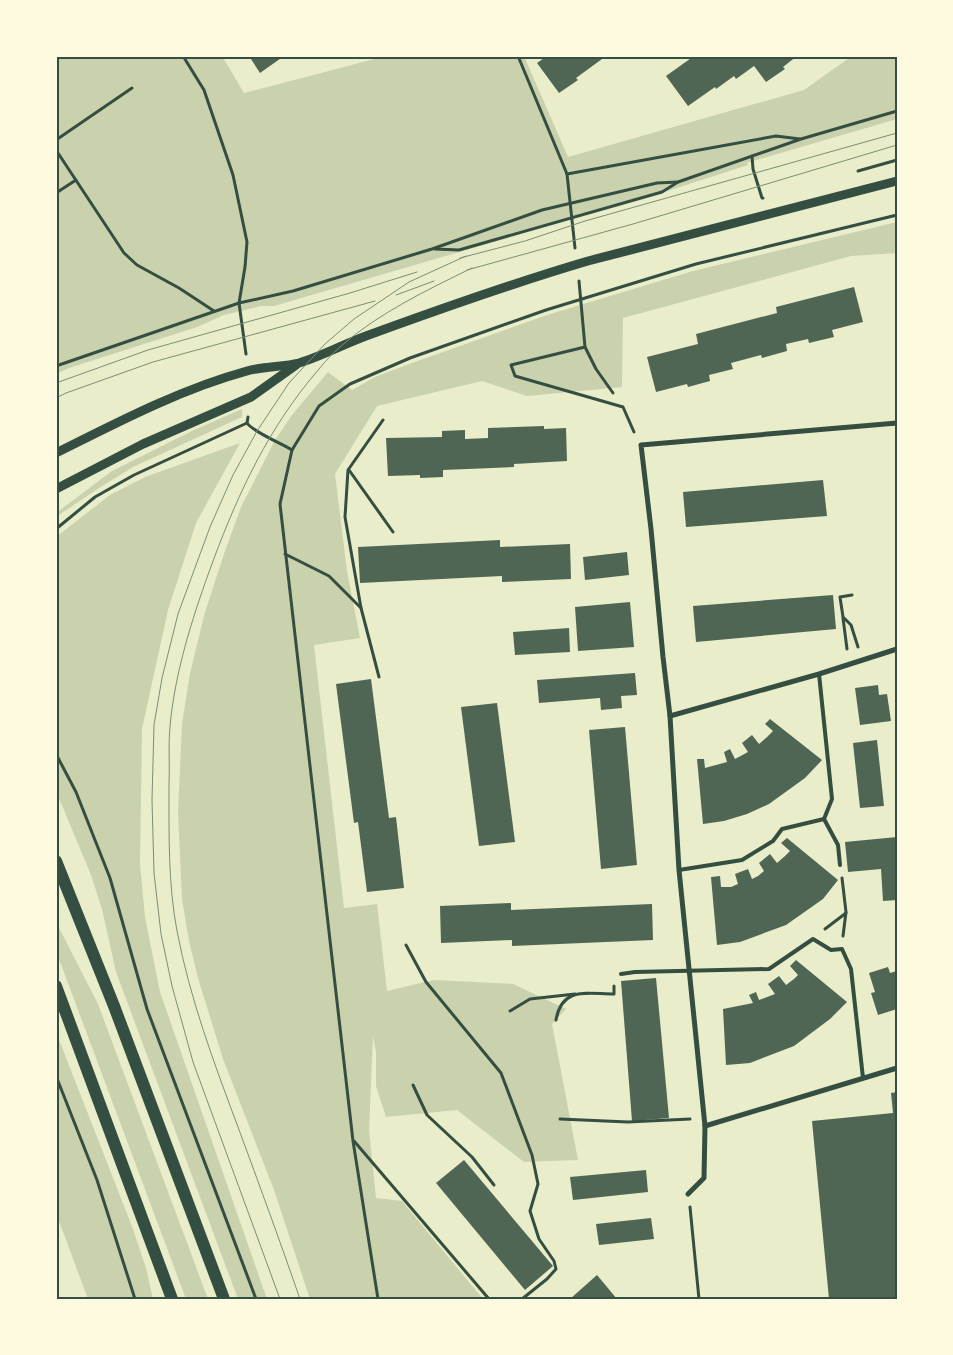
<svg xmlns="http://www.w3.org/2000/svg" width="953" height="1355" font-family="Commissioner,sans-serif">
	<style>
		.green { fill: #cad2ad }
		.building { fill: #4f6655 }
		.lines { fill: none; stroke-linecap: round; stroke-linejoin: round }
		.path { stroke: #344e41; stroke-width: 3 }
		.service { stroke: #344e41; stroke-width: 4 }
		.minor { stroke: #344e41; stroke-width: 5 }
		.tertiary { stroke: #344e41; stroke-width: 9 }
		.primary { stroke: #344e41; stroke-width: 12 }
		.tram { stroke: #7c8e77; stroke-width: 1 }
		.neatline { fill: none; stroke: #344e41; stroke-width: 2 }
	</style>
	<rect width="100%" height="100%" fill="#e9edc9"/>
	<g class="green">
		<path d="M 56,56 L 222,56 L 244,93 L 386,56 L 524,56 L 568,157 L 804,90 L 852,56 L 897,56 L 897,119 L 753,161 L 747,163 L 748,165 L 655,195 L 274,306 L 261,306 L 224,315 L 197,327 L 69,368 L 56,374 Z"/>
		<path d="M 897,222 L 897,253 L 851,256 L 623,318 L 622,387 L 527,396 L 482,381 L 377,406 L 335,474 L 347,571 L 360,638 L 314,645 L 344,908 L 377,904 L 387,991 L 434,980 L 513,984 L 566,1009 L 552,1024 L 578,1160 L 524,1162 L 457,1110 L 386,1117 L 376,1086 L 376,1052 L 373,1036 L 369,1130 L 376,1198 L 402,1201 L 483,1299 L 310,1299 L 274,1190 L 223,1059 L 198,978 L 189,941 L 182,899 L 178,812 L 182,724 L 190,673 L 205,612 L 225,551 L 241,507 L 275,440 L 292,415 L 328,372 L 352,390 L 375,377 L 412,363 L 547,315 L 693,271 Z"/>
		<path d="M 242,409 L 242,417 L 133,467 L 99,488 L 56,517 L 56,513 L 112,471 L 194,430 Z"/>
		<path d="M 240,443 L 196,523 L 168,610 L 142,729 L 140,864 L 145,917 L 160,992 L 267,1299 L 238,1299 L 116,972 L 102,909 L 91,875 L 56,791 L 56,537 L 110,495 L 145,477 Z"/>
		<path d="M 56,922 L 98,1004 L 208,1299 L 186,1299 L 56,951 Z"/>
		<path d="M 56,1032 L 133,1229 L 146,1268 L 153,1299 L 88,1299 L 56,1213 Z"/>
	</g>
	<g class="building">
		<path d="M 249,56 L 284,56 L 260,73 Z"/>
		<path d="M 547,56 L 600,56 L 602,59 L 576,78 L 578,80 L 559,93 L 537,63 Z"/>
		<path d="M 694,56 L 797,56 L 783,67 L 785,69 L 766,82 L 754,66 L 736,79 L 734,76 L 716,89 L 715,87 L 688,106 L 666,76 Z"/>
		<path d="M 854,287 L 863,322 L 832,330 L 834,337 L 809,343 L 808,339 L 786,344 L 787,351 L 762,358 L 761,355 L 731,363 L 733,369 L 709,375 L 710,381 L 688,387 L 687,384 L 656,392 L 647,357 L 698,344 L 696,334 L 777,313 L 776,307 Z"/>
		<path d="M 544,426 L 544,429 L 566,428 L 567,461 L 514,464 L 514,467 L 443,470 L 443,477 L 420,478 L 420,475 L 388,476 L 386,438 L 442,437 L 442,431 L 465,430 L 465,439 L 488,438 L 488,428 Z"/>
		<path d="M 823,480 L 827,516 L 686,527 L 683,492 Z"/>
		<path d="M 500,540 L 500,547 L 570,544 L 571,579 L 502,582 L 502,576 L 360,583 L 358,547 Z"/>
		<path d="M 627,552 L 629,575 L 585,580 L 583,557 Z"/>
		<path d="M 833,595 L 836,629 L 696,642 L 693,606 Z"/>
		<path d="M 630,602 L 634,647 L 578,651 L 575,607 Z"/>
		<path d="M 569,628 L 570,652 L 515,655 L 513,632 Z"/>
		<path d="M 635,673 L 637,695 L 621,696 L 622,708 L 601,710 L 600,698 L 539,703 L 537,680 Z"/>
		<path d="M 371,679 L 389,818 L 396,817 L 404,888 L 367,892 L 358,822 L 354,823 L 336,684 Z"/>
		<path d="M 878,685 L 879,695 L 887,694 L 891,721 L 860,725 L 855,688 Z"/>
		<path d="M 497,703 L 515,842 L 479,846 L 461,707 Z"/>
		<path d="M 770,719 L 822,760 L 805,778 L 769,804 L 747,814 L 724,821 L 703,824 L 697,759 L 704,759 L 705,768 L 727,762 L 724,752 L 730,749 L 735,759 L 748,752 L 742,743 L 752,735 L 759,744 L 767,737 L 773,731 L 765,724 Z"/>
		<path d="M 625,727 L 637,865 L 601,869 L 589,730 Z"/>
		<path d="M 877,740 L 884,806 L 860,808 L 853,743 Z"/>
		<path d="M 897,837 L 897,900 L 883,901 L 881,869 L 848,872 L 845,842 Z"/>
		<path d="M 787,838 L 838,880 L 823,899 L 786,925 L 740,942 L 717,945 L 711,877 L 720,876 L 721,887 L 731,887 L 738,884 L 735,874 L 748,869 L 752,879 L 758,876 L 764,871 L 759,863 L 770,854 L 777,863 L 785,856 L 790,851 L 781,843 Z"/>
		<path d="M 511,903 L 511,910 L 652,904 L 653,940 L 512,946 L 512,940 L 441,943 L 440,906 Z"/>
		<path d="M 796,960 L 847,1002 L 830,1019 L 794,1046 L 750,1063 L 726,1065 L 723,1009 L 753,1003 L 749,995 L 756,992 L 759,1000 L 775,994 L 768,984 L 779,976 L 786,985 L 794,979 L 798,975 L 790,966 Z"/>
		<path d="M 888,967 L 890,973 L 897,971 L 897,1009 L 878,1015 L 871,993 L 875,992 L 869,973 Z"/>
		<path d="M 656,978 L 669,1118 L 632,1121 L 621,981 Z"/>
		<path d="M 897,1092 L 897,1299 L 829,1299 L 812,1121 L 893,1113 L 891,1093 Z"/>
		<path d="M 464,1160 L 553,1266 L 525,1290 L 436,1183 Z"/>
		<path d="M 646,1170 L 648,1192 L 573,1200 L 570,1177 Z"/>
		<path d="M 651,1218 L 654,1239 L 599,1245 L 596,1224 Z"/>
		<path d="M 597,1275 L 617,1299 L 570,1299 Z"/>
	</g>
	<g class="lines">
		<g class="path">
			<path d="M 183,56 L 204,90 L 233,175 L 247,242 L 245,267 L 239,303 L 246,354"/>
			<path d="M 518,56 L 567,174 L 575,248"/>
			<path d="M 56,140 L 132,88"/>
			<path d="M 56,150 L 124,253 L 137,265 L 179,288 L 214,311"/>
			<path d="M 752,156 L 753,169 L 762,198 L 763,198"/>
			<path d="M 858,171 L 897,160"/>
			<path d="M 567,174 L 776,136 L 800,139"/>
			<path d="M 56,193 L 76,180"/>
			<path d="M 435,249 L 459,250 L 662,192 L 678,182 L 801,139 L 897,111"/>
			<path d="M 579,281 L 585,347 L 511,365 L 515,376 L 623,407 L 634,432"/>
			<path d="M 585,347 L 596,369 L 613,393"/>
			<path d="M 56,366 L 239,303 L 293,291 L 432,249 L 542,210 L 657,183 L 678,182"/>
			<path d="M 248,417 L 247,423 C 253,432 281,443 292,450"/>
			<path d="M 349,470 L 393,532"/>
			<path d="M 56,529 L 95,497 L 134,475 L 247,423"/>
			<path d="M 285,554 L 329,576 L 361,608 L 379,677"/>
			<path d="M 852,595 L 840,597 L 843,617 L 851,625 L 858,647"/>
			<path d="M 361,608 L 345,517 L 348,470 L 383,420"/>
			<path d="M 843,618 L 847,649"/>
			<path d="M 56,754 L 76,792 L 110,878 L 147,1009 L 256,1299"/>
			<path d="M 842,878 L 846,912 L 843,936"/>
			<path d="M 825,929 L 846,913"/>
			<path d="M 406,945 L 426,982 L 501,1073 L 532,1155 L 538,1184 L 530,1211 L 539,1239 L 554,1261 L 556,1269 L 547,1279 L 522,1299"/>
			<path d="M 510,1011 L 530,999 L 575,994"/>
			<path d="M 556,1020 C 562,986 587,994 614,994 L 614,986"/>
			<path d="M 56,1076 L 97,1180 L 135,1299"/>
			<path d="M 413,1085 L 427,1115 L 472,1157 L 494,1185"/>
			<path d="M 560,1119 L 628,1122 L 690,1119"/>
			<path d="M 354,1141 L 489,1299"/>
			<path d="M 690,1207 L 699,1299"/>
			<path d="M 378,1299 L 353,1141 L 280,504 L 292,450 L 319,406 L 350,384 L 410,358 L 546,310 L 696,264 L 897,215"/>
		</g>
		<g class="service">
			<path d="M 819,674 L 832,799 L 824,819 L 838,845 L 840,865"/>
			<path d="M 679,870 L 742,860 L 773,841 L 782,829 L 824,819"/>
			<path d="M 621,974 L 635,972 L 769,969 L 813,939 L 831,950 L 842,949 L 851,969 L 863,1078"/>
		</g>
		<g class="minor">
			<path d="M 670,716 L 819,674 L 897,649"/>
			<path d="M 705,1126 L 897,1068"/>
			<path d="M 688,1194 L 704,1178 L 705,1126 L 679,870 L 670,716 L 663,657 L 651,529 L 641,445 L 897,423"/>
		</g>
		<g class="tertiary">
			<path d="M 56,453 C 118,422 181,389 247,371 C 264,366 283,367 299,363 C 322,356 344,344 366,336 C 440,309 513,283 588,261 L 897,181"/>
			<path d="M 56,489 L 143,444 L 251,397 L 296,365"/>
		</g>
		<g class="primary">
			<path d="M 56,861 L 114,1006 L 224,1299"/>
			<path d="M 56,986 L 172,1299"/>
		</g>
		<g class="tram">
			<path d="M 460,258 L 525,241 L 585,221 L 897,133"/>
			<path d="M 467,270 L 633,224 L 897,145"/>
			<path d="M 396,295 L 434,281"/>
			<path d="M 56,383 L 148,350 L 350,293 L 417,272"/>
			<path d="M 56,398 L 66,393 L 153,362 L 375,301"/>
			<path d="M 280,1299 L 193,1062 L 172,986 L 161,934 L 154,873 L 152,800 L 154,725 L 162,678 L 178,614 L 210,527 L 233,475 L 257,431 L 289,383 L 325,344 L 354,319 L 409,282 L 466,256"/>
			<path d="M 300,1299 C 280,1241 259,1184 238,1127 C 214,1063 190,999 177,931 C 168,884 169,833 169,785 C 170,765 168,745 170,726 C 175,673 191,622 209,572 C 234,503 263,438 309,381 C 319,369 329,356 341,346 C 379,313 427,290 472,268"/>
		</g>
	</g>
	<rect width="953" height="1355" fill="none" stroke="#fefae0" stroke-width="115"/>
	<rect x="58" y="58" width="838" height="1240" class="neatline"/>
</svg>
